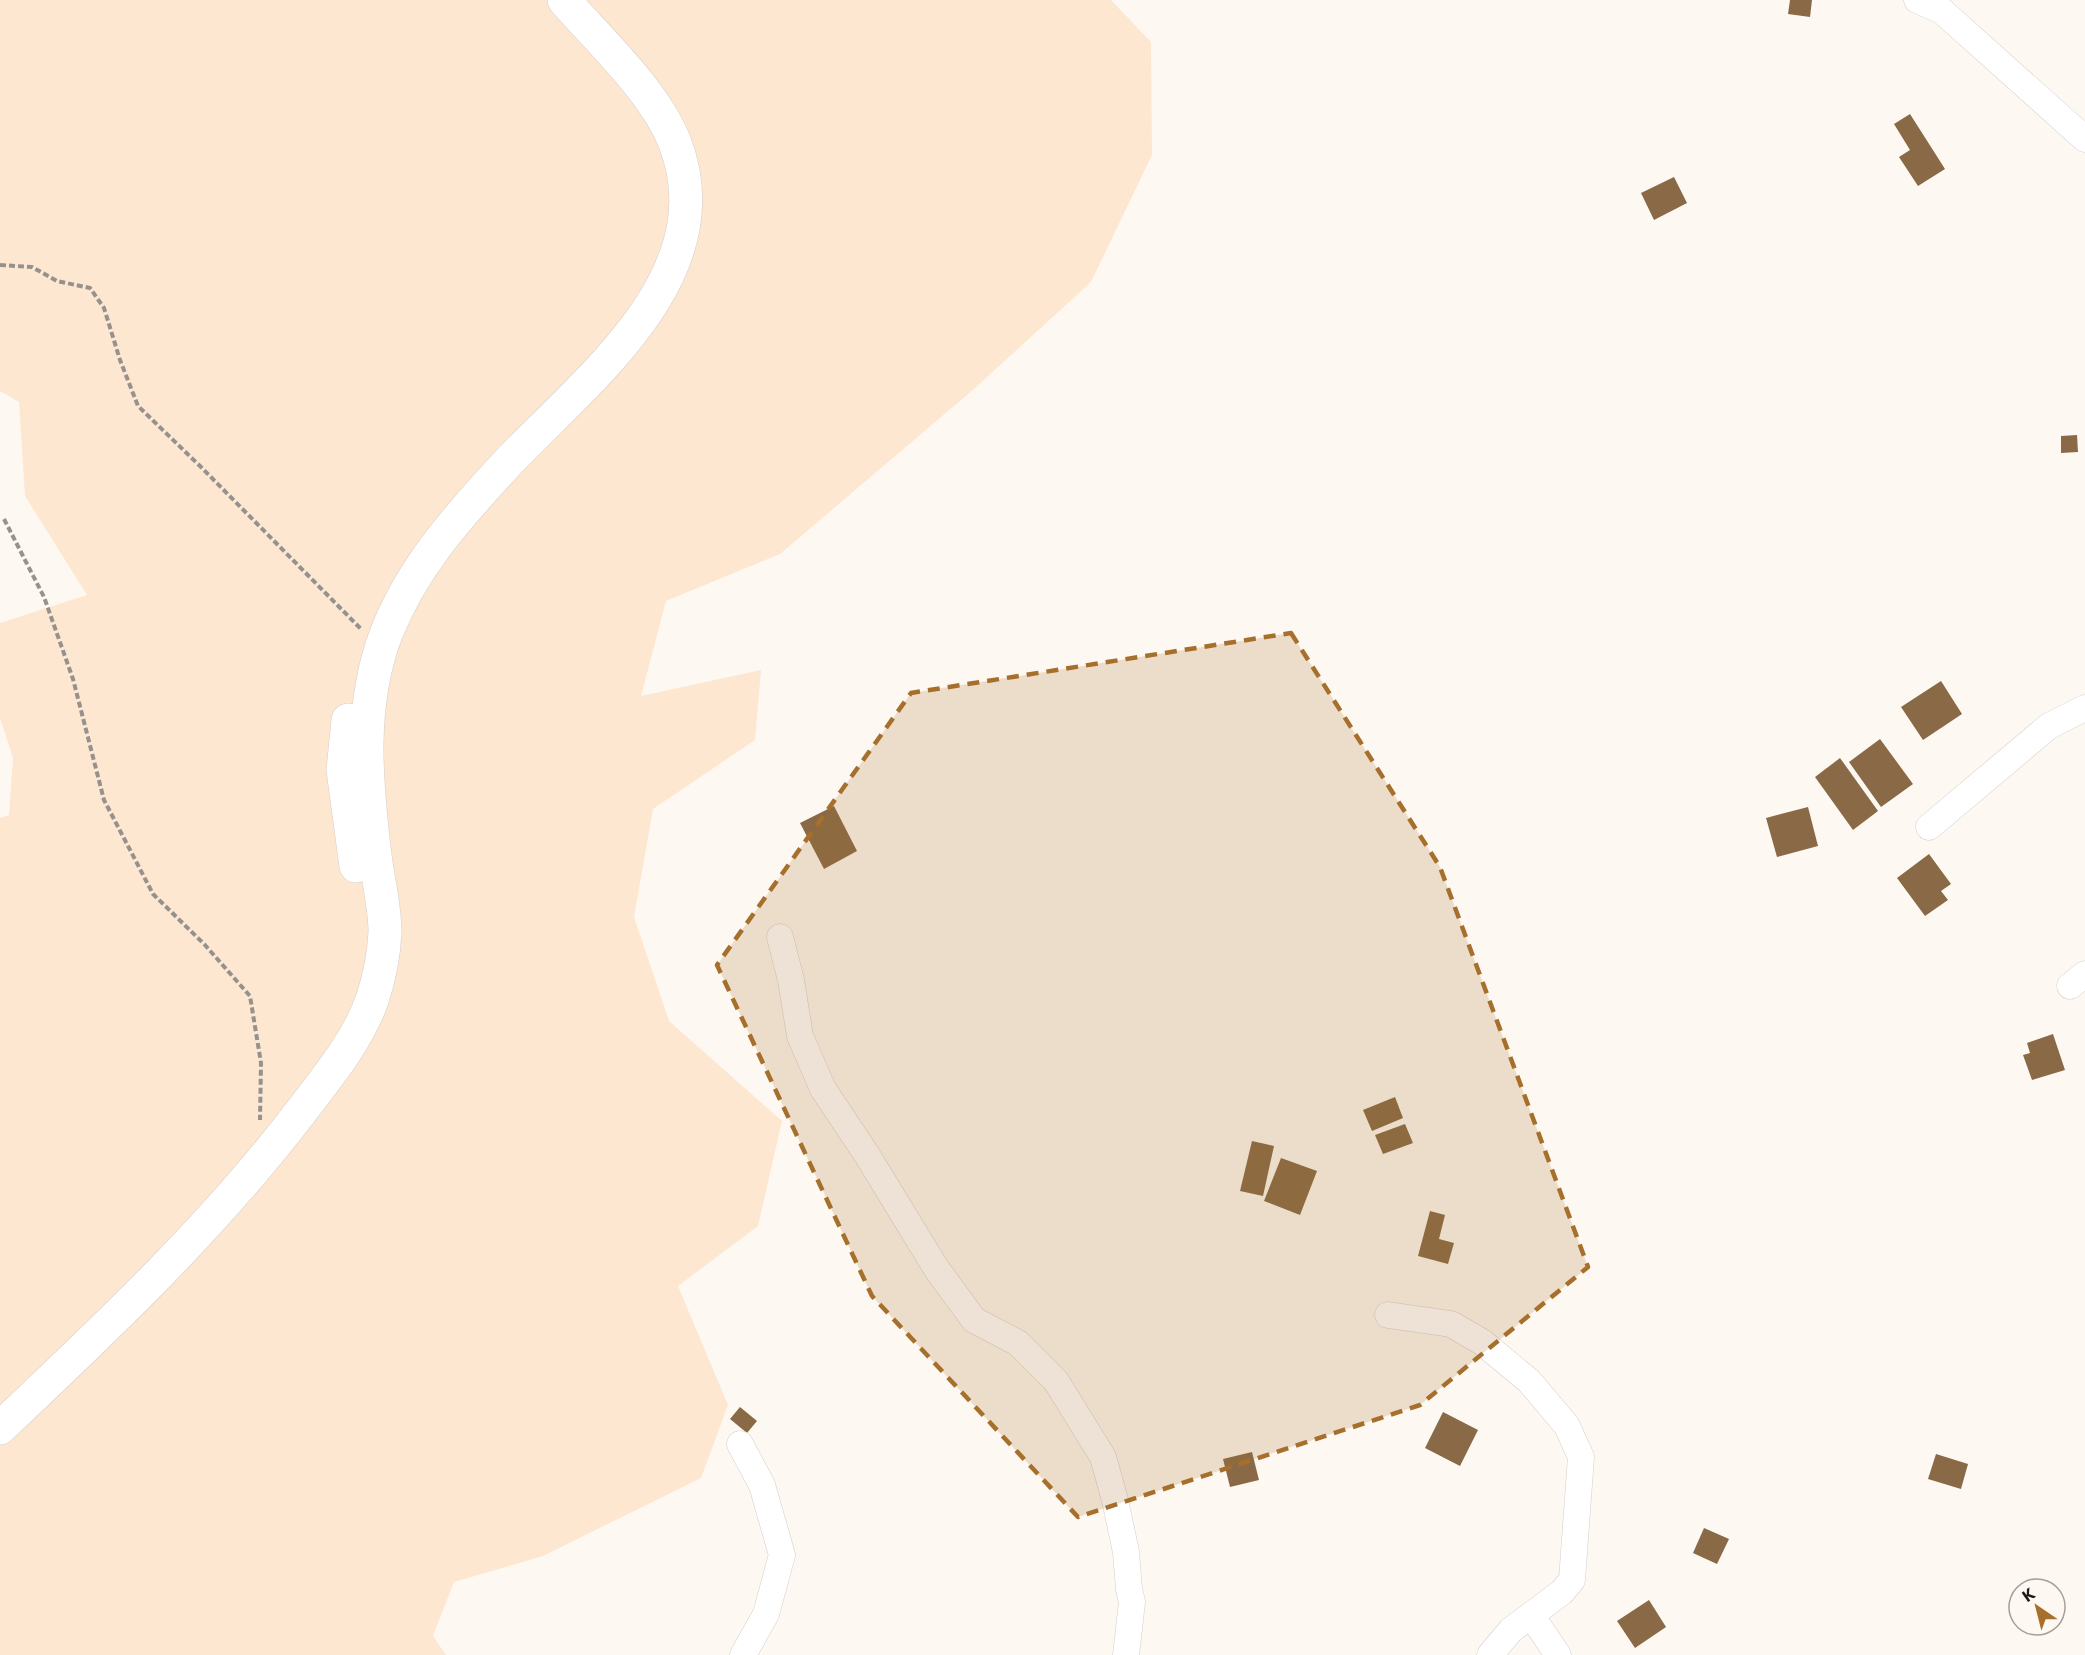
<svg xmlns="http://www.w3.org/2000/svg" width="2085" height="1655" font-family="Commissioner,sans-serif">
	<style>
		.green { fill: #fde7d0 }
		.building { fill: #896946 }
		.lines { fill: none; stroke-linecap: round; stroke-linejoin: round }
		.minor-casing { stroke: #d4cec9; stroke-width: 27 }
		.secondary-casing { stroke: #d4cec9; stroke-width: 34 }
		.path { stroke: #96918d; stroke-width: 4; stroke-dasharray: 6 3; stroke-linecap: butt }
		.minor { stroke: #fff; stroke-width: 26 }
		.secondary { stroke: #fff; stroke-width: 33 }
		.marked { fill: #a66f2b; fill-opacity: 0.2; stroke: #a66f2b; stroke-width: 4.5; stroke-dasharray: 12 8; stroke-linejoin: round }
	</style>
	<rect width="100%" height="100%" fill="#fef8f2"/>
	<path class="green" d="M 0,0 L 1111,0 L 1151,42 L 1152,155 L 1091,282 L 974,389 L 780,554 L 666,601 L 641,696 L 761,670 L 755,740 L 653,809 L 634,917 L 669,1021 L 782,1121 L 758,1226 L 678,1286 L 728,1405 L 701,1478 L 543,1556 L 454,1582 L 433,1636 L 446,1655 L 0,1655 L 0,818 L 9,815 L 13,758 L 0,718 L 0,623 L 87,595 L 25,496 L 19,402 L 0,391 Z"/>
	<g class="building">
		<path d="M 1790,0 L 1812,0 L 1810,17 L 1788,14 Z"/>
		<path d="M 1910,114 L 1945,169 L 1918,186 L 1899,157 L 1910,150 L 1894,124 Z"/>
		<path d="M 1674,177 L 1687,203 L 1654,220 L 1641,193 Z"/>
		<path d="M 2077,435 L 2078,452 L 2061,453 L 2061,436 Z"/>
		<path d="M 1941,681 L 1962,714 L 1923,740 L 1901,707 Z"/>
		<path d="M 1880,739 L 1913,784 L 1881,807 L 1849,762 Z"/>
		<path d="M 1840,758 L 1878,811 L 1853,830 L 1815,777 Z"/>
		<path d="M 834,806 L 857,851 L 824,869 L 800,823 Z"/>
		<path d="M 1808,807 L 1818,846 L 1777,857 L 1766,818 Z"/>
		<path d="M 1929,854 L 1951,884 L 1941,891 L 1948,900 L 1925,916 L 1897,878 Z"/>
		<path d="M 2053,1034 L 2065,1070 L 2032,1080 L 2023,1055 L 2030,1053 L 2027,1043 Z"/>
		<path d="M 1395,1097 L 1403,1118 L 1372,1131 L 1363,1110 Z"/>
		<path d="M 1405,1124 L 1413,1143 L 1383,1154 L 1375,1135 Z"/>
		<path d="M 1252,1141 L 1274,1146 L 1263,1196 L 1240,1191 Z"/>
		<path d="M 1281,1158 L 1317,1171 L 1300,1215 L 1264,1201 Z"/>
		<path d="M 1430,1211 L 1445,1215 L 1439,1239 L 1454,1243 L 1448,1264 L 1418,1256 Z"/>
		<path d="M 740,1407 L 757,1421 L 747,1433 L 730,1419 Z"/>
		<path d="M 1443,1412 L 1478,1430 L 1460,1466 L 1425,1448 Z"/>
		<path d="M 1252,1452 L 1259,1480 L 1230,1487 L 1223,1459 Z"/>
		<path d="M 1936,1454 L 1968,1464 L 1961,1489 L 1928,1479 Z"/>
		<path d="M 1704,1528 L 1729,1539 L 1717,1564 L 1693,1553 Z"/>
		<path d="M 1649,1600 L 1666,1627 L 1635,1648 L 1617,1621 Z"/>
	</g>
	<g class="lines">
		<defs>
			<g id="minor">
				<path d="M 1917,0 L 1942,11 L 2085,139"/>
				<path d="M 1929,827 L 2049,726 L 2085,708"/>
				<path d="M 780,937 L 791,980 L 800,1036 L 823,1089 L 867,1155 L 936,1268 L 974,1320 L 1018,1343 L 1056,1381 L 1103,1457 L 1115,1500 L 1126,1552 L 1129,1589 L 1132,1602 L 1126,1655"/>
				<path d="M 2070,986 L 2085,974"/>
				<path d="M 1388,1315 L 1451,1324 L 1482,1342 L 1529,1381 L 1567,1426 L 1581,1457 L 1572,1580 L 1562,1592 L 1511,1630 L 1490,1655"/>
				<path d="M 740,1444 L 762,1485 L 782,1555 L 766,1614 L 743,1655"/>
				<path d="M 1531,1615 L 1558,1655"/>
			</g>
			<g id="secondary">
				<path d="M 348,720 L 343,770 L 356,866"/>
				<path d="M 0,1428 C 107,1327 214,1226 303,1109 C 328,1076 358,1040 372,1000 C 379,979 384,954 385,932 C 385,907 378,880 375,855 C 366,781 359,705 386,634 C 411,570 454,521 499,472 C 579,385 727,279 675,143 C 656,93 600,41 564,0"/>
			</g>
		</defs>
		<use href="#minor" class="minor-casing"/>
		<use href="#secondary" class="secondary-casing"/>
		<g class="path">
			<path d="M 0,265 L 32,267 L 57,281 L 90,288 L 104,308 L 120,360 L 138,406 L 201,467 L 361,629"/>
			<path d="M 4,519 L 44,597 L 73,679 L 104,800 L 153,894 L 205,945 L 250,996 L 261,1063 L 260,1120"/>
		</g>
		<use href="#minor" class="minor"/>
		<use href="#secondary" class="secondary"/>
	</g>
	<path class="marked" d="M 1291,633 L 1440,867 L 1588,1267 L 1420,1405 L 1078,1517 L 872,1296 L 717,965 L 911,693 Z"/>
	<g transform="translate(2037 1607) rotate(325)"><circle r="28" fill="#fef8f2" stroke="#a39f9a" stroke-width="1.5"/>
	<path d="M0-4.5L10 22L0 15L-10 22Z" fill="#a66f2b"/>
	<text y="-9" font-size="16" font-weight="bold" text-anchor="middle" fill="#1b1917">K</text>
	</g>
</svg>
